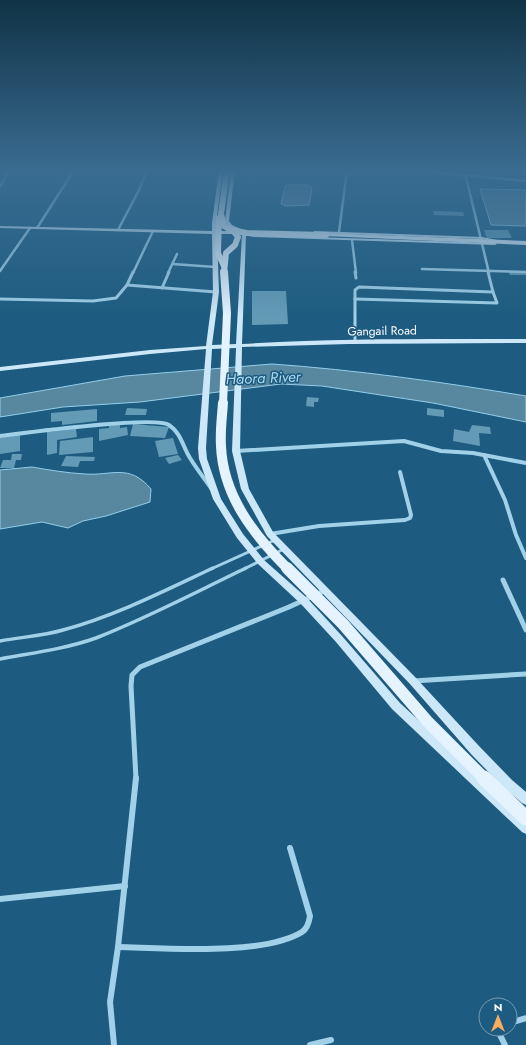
<svg xmlns="http://www.w3.org/2000/svg" width="526" height="1045" font-family="Jost,sans-serif">
	<style>
		.water { fill: #5887a0; stroke: #94ceea }
		.building { fill: #639ab6 }
		.lines { fill: none; stroke-linecap: round; stroke-linejoin: round }
		.lane-far1 { stroke: #a1d0e9; stroke-width: 3 }
		.lane { stroke: #a1d0e9; stroke-width: 3.5 }
		.street-far4 { stroke: #a1d0e9; stroke-width: 2.5 }
		.street-far3 { stroke: #a1d0e9; stroke-width: 3 }
		.street-far2 { stroke: #a1d0e9; stroke-width: 4 }
		.street-far1 { stroke: #a1d0e9; stroke-width: 5 }
		.street { stroke: #a1d0e9; stroke-width: 6 }
		.secondary { fill: #cce7f7; fill-rule: evenodd }
		.primary { fill: #e4f3fe; fill-rule: evenodd }
		.primary-bridge-far4 { stroke: #e4f3fe; stroke-width: 6 }
		.primary-bridge-far3 { stroke: #e4f3fe; stroke-width: 8 }
		.primary-bridge-far2 { stroke: #e4f3fe; stroke-width: 10 }
		.primary-bridge-far1 { stroke: #e4f3fe; stroke-width: 12 }
		.primary-bridge { stroke: #e4f3fe; stroke-width: 15 }
		.labels { text-anchor: middle; stroke-width: 3; stroke-linejoin: round; paint-order: stroke }
		.far-street-label { font-size: 12px; fill: #fff; stroke: #1d5c80 }
		.water-label { font-size: 15px; font-style: italic; fill: #acd9f0; stroke: #1d5c80 }
	</style>
	<rect width="100%" height="100%" fill="#1d5c80"/>
	<g class="water">
		<path d="M 290,185 L 308,185 L 312,188 L 309,205 L 286,206 L 281,204 L 285,186 Z"/>
		<path d="M 480,189 L 526,190 L 526,226 L 491,225 Z"/>
		<path d="M 272,364 C 357,370 442,382 526,396 L 526,422 L 433,403 L 322,386 L 281,384 L 140,402 L 63,407 L 0,417 L 0,398 L 125,376 Z"/>
		<path d="M 32,467 C 49,470 67,473 85,474 C 112,476 129,463 151,489 L 150,502 L 106,516 L 83,521 L 68,528 L 42,522 L 0,529 L 0,470 Z"/>
	</g>
	<g class="building">
		<path d="M 433,211 L 463,212 L 464,216 L 434,215 Z"/>
		<path d="M 484,230 L 508,230 L 512,238 L 487,238 Z"/>
		<path d="M 509,272 L 526,272 L 526,275 L 510,275 Z"/>
		<path d="M 252,291 L 286,291 L 288,324 L 252,325 Z"/>
		<path d="M 307,397 L 319,398 L 318,402 L 314,402 L 314,407 L 306,406 Z"/>
		<path d="M 127,408 L 147,409 L 146,415 L 125,415 Z"/>
		<path d="M 427,408 L 444,410 L 444,417 L 427,415 Z"/>
		<path d="M 97,409 L 97,421 L 62,425 L 62,421 L 51,422 L 51,413 Z"/>
		<path d="M 133,424 L 169,427 L 165,438 L 130,436 Z"/>
		<path d="M 109,425 L 120,425 L 120,428 L 127,427 L 128,435 L 99,441 L 99,429 L 109,428 Z"/>
		<path d="M 472,425 L 490,427 L 491,434 L 479,433 L 480,446 L 453,441 L 454,429 L 469,432 Z"/>
		<path d="M 76,429 L 77,437 L 57,440 L 57,453 L 47,455 L 47,432 Z"/>
		<path d="M 20,434 L 20,451 L 0,454 L 0,438 Z"/>
		<path d="M 93,437 L 93,452 L 59,455 L 60,441 Z"/>
		<path d="M 173,438 L 178,454 L 159,457 L 155,441 Z"/>
		<path d="M 12,454 L 22,454 L 21,460 L 16,460 L 14,468 L 0,468 L 3,460 L 11,460 Z"/>
		<path d="M 178,455 L 182,460 L 169,464 L 165,458 Z"/>
		<path d="M 66,456 L 95,457 L 94,461 L 80,461 L 78,467 L 61,466 Z"/>
	</g>
	<g class="lines">
		<g class="lane-far1">
			<path d="M 211,569 L 275,540"/>
			<path d="M 244,569 L 284,549"/>
		</g>
		<g class="lane">
			<path d="M 0,641 C 21,637 43,636 63,630 C 115,616 164,591 213,568"/>
			<path d="M 0,659 C 32,653 65,649 96,638 C 147,618 196,592 246,568"/>
		</g>
		<g class="street-far4">
			<path d="M 409,170 L 526,181"/>
			<path d="M 466,177 L 489,273"/>
			<path d="M 0,186 L 10,170"/>
			<path d="M 37,228 L 74,170"/>
			<path d="M 118,230 L 139,190 L 147,170"/>
			<path d="M 339,232 L 347,170"/>
			<path d="M 352,240 L 356,273"/>
			<path d="M 173,264 L 215,267"/>
			<path d="M 422,269 L 526,272"/>
			<path d="M 0,271 L 30,228"/>
			<path d="M 133,273 L 153,231"/>
			<path d="M 168,273 L 177,254"/>
		</g>
		<g class="street-far3">
			<path d="M 355,272 L 356,278"/>
			<path d="M 127,285 L 216,292"/>
			<path d="M 162,288 L 169,272"/>
			<path d="M 0,299 L 93,301 L 116,298 L 127,285 L 133,272"/>
			<path d="M 355,299 L 497,303 L 493,292"/>
			<path d="M 355,342 L 355,290 L 359,287 L 493,292 L 488,272"/>
		</g>
		<g class="street-far2">
			<path d="M 0,436 C 25,433 155,415 169,425 C 181,433 183,447 190,458 C 196,468 204,478 211,488"/>
			<path d="M 236,451 L 404,441 L 441,451 L 473,453 L 526,463"/>
			<path d="M 484,455 L 505,500 L 516,535 L 526,558"/>
			<path d="M 270,534 L 319,526 L 405,520 L 410,518 L 411,515 L 400,472"/>
		</g>
		<g class="street-far1">
			<path d="M 503,580 L 526,630"/>
			<path d="M 413,681 L 526,674"/>
			<path d="M 136,779 L 131,686 L 132,675 L 140,667 L 289,607 L 326,590"/>
		</g>
		<g class="street">
			<path d="M 0,899 L 125,886"/>
			<path d="M 118,947 C 164,948 263,956 302,932 C 307,929 309,922 310,916 L 290,848"/>
			<path d="M 510,1023 L 526,1018"/>
			<path d="M 502,1029 L 500,1035 L 505,1045"/>
			<path d="M 114,1045 L 110,1002 L 118,947 L 136,778"/>
			<path d="M 310,1045 L 331,1040"/>
		</g>
		<g class="secondary">
			<path d="M 219,170 L 223,170 L 216,223 L 217,231 L 239,231 L 228,227 L 225,221 L 231,170 L 235,170 L 229,221 L 232,225 L 254,235 L 495,243 L 497,244 L 495,245 L 253,237 L 246,235 L 242,344 C 337,338 431,339 526,339 L 526,343 L 349,344 L 242,347 L 240,451 L 249,489 L 273,532 L 416,678 L 479,746 L 512,780 L 526,792 L 526,805 L 522,803 L 504,788 L 471,754 L 410,684 L 267,536 L 241,489 L 232,451 L 236,348 L 212,349 L 206,448 L 207,459 L 221,499 L 243,534 L 264,560 L 307,598 L 342,636 L 400,703 L 526,820 L 526,834 L 522,832 L 392,709 L 336,642 L 301,604 L 258,564 L 237,538 L 213,499 L 199,459 L 198,448 L 206,349 L 150,354 L 0,371 L 0,367 L 150,350 L 206,346 L 213,292 L 212,234 L 0,228 L 0,226 L 212,231 L 212,223 ZM 217,234 L 242,234 L 236,344 L 212,345 L 219,292 Z"/>
			<path d="M 314,231 L 482,237 L 502,241 L 500,242 L 482,239 L 316,233 L 314,233 Z"/>
		</g>
		<g class="primary">
			<path d="M 224,170 L 230,170 L 224,214 L 221,216 L 218,214 Z"/>
			<path d="M 326,233 L 526,241 L 526,245 L 324,236 L 324,234 Z"/>
		</g>
		<g class="primary-bridge-far4">
			<path d="M 221,214 L 224,226 L 234,232 L 238,237 L 235,245 L 226,253 L 224,273"/>
			<path d="M 219,218 L 218,253 L 224,266"/>
			<path d="M 230,230 L 247,233 L 326,235"/>
		</g>
		<path class="primary-bridge-far3" d="M 223,404 L 227,313 L 224,272"/>
		<path class="primary-bridge-far2" d="M 223,403 C 222,417 220,431 221,446 C 223,496 254,535 288,569"/>
		<path class="primary-bridge-far1" d="M 287,568 L 343,624 L 427,721 L 485,779"/>
		<path class="primary-bridge" d="M 484,778 L 526,818"/>
	</g>
	<linearGradient id="sky" x2="0" y2="1"><stop stop-color="#103346"/><stop offset="0.54" stop-color="#3a6c91"/><stop offset="1" stop-color="#3a6c91" stop-opacity="0"/></linearGradient>
	<rect width="526" height="317" fill="url(#sky)"/>
	<g class="labels">
		<g class="far-street-label">
			<text transform="translate(382 331) rotate(-1)" y="4">Gangail Road</text>
		</g>
		<g class="water-label">
			<text transform="translate(263 378) rotate(-2)" y="5">Haora River</text>
		</g>
	</g>
	<g transform="translate(498 1017)"><circle r="19" fill="#1d5c80" stroke="#779db3"/>
	<path d="M0-3L7 15L0 10L-7 15Z" fill="#f8ad60"/>
	<text y="-6" font-size="11" font-weight="bold" text-anchor="middle" fill="#ffffff">N</text>
	</g>
</svg>
